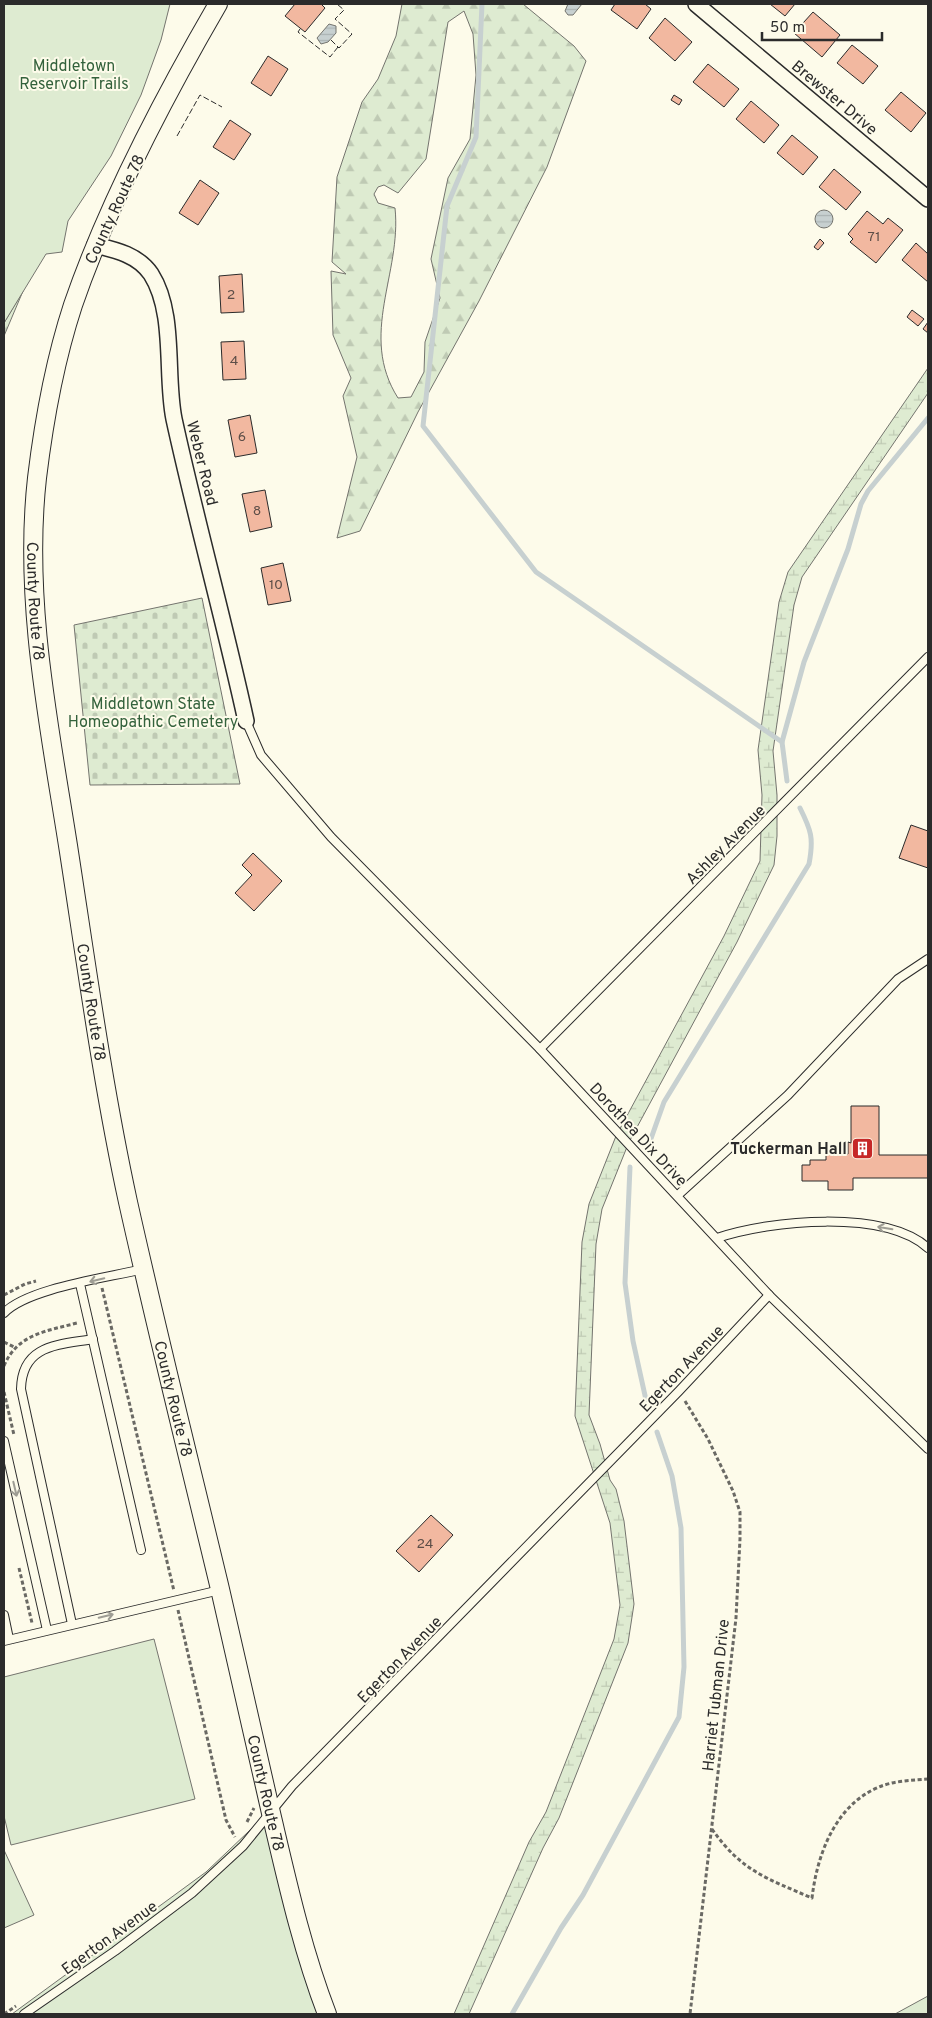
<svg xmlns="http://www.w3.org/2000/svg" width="932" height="2018" font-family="Overpass,sans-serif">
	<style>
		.forest { fill: url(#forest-firs); stroke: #74746e; fill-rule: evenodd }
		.wetland { fill: url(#wetland-marsh); stroke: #74746e }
		.cemetery { fill: url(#cemetery-stones); stroke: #74746e }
		.park { fill: #deebd1; stroke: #74746e }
		.water { fill: url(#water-rules); stroke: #74746e }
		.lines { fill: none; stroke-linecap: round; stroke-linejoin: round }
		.stream { stroke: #c7d0d0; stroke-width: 5 }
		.building { fill: #f2b8a0; stroke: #2b2b2b }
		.service-casing { stroke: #2b2b2b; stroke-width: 10 }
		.minor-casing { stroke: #2b2b2b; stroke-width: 18 }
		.tertiary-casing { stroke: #2b2b2b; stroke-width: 20 }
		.path { stroke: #6a6964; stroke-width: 3; stroke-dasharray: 4 2.5; stroke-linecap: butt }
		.service { stroke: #fdfbea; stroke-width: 8 }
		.minor { stroke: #fdfbea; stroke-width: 15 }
		.tertiary { stroke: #fdfbea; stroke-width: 18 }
		.fence { stroke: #2b2b2b; stroke-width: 1; stroke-dasharray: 6 2.5; stroke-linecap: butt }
		.oneway { stroke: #9e9d94 }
		.labels { text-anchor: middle; stroke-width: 4; stroke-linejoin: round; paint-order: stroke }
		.number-label { font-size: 14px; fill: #5d4e48 }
		.park-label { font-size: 16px; fill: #34623c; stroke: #fdfbea }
		.street-label { font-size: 16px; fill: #2b2b2b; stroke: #fdfbea }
		.poi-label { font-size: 16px; font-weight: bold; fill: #2b2b2b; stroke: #fdfbea; text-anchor: end }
	</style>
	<defs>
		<pattern id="forest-firs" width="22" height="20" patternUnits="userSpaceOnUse" patternTransform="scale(1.25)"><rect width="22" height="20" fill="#deebd1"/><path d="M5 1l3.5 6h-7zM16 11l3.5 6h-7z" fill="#bfcab4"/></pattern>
		<pattern id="wetland-marsh" width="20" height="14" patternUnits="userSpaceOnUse" patternTransform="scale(1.25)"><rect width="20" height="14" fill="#deebd1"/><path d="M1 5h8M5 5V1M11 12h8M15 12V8" fill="none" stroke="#bfcab4"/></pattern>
		<pattern id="cemetery-stones" width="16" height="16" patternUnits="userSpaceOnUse" patternTransform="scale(1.25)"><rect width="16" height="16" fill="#deebd1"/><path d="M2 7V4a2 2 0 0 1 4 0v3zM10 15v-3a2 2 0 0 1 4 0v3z" fill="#bfcab4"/></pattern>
		<pattern id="water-rules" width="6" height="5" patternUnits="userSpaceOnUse" patternTransform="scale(1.25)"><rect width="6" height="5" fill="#c7d0d0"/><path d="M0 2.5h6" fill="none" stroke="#abb3b3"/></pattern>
	</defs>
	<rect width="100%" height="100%" fill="#fdfbea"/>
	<g class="forest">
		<path d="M 402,4 L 523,4 L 574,46 L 586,61 L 547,167 L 479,301 L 418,412 L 360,531 L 337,538 L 357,457 L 343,396 L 351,378 L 333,335 L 331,271 L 346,274 L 332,262 L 337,177 L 362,102 L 378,79 L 396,36 ZM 464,11 L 473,34 L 476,75 L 470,139 L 448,178 L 431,259 L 440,298 L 425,342 L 424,372 L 411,397 L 398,398 C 358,335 402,273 395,208 L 378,203 L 374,194 L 378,187 L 384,185 L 398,193 L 426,159 L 448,22 Z"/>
		<path d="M 23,291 L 4,336 L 4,323 Z"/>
	</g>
	<path class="wetland" d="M 928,368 L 928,393 L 802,577 L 794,605 L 773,751 L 777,795 L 777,836 L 774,865 L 737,942 L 629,1142 L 602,1209 L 596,1244 L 589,1415 L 600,1444 L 610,1480 L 616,1489 L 624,1521 L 634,1604 L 628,1643 L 559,1818 L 543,1848 L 469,2014 L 454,2014 L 529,1842 L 546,1812 L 614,1639 L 620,1605 L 610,1523 L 575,1416 L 582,1242 L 589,1204 L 616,1136 L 724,936 L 760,861 L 762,795 L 758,750 L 779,602 L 788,572 Z"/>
	<path class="cemetery" d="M 202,598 L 240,784 L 90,785 L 74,625 Z"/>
	<g class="park">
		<path d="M 4,4 L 170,4 L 161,40 L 141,95 L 111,156 L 68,221 L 62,252 L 46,254 L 4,323 Z"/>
		<path d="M 154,1639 L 195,1799 L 11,1845 L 4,1816 L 4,1677 Z"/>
		<path d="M 269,1812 L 325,2014 L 12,2014 L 206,1872 Z"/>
		<path d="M 4,1850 L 34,1915 L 4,1928 Z"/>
		<path d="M 928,1996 L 928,2014 L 895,2014 Z"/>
	</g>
	<g class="water">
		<path d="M 568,4 L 582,4 L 573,15 L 568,15 L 565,11 Z"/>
		<path d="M 329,24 L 336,26 L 336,33 L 328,42 L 321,44 L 317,38 Z"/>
		<circle cx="824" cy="219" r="9"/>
	</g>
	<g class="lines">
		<g class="stream">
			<path d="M 482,4 L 476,137 L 447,206 L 423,426 L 536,572 L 782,742"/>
			<path d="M 787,781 L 782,742 L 804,662 L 848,549 L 861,504 L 868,491 L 928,418"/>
			<path d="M 648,1147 L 664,1102 L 809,864 C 814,838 811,830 800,808"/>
			<path d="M 630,1167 L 625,1283 L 633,1341 L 646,1400"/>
			<path d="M 512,2014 L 561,1928 L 583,1895 L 679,1717 L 684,1667 L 681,1528 L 672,1476 L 657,1432"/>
		</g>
	</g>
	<g class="building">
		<path d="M 295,4 L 321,4 L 325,8 L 305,32 L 285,16 Z"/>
		<path d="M 615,4 L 645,4 L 651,9 L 637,29 L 611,10 Z"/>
		<path d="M 770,4 L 795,4 L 785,16 Z"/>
		<path d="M 813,12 L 840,35 L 822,57 L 794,33 Z"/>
		<path d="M 665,18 L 692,42 L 675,61 L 649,38 Z"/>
		<path d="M 852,45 L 878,66 L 863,84 L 837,63 Z"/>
		<path d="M 268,56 L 288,69 L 271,96 L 251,83 Z"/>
		<path d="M 708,64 L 739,89 L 724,107 L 693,82 Z"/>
		<path d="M 901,92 L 926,113 L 911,132 L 885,110 Z"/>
		<path d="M 674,95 L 682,100 L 679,105 L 671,100 Z"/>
		<path d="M 751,101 L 779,125 L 764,143 L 736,119 Z"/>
		<path d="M 230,120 L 251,134 L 234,160 L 213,147 Z"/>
		<path d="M 792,135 L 818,157 L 803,175 L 777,153 Z"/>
		<path d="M 834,169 L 861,192 L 846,210 L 819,187 Z"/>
		<path d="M 200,180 L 219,193 L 198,225 L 179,213 Z"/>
		<path d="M 867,211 L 883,224 L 888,218 L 903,230 L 876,263 L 850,242 L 853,239 L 848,234 Z"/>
		<path d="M 820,239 L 824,243 L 818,250 L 814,247 Z"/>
		<path d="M 916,243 L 928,254 L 928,282 L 902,260 Z"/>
		<path d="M 242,274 L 244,312 L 221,313 L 219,276 Z"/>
		<path d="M 912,310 L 924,319 L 918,326 L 907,317 Z"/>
		<path d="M 928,322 L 928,333 L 923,329 Z"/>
		<path d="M 244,341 L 246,379 L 223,380 L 221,342 Z"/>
		<path d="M 250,415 L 257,453 L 235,457 L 228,420 Z"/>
		<path d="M 265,490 L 272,527 L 250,532 L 242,494 Z"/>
		<path d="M 283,563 L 291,601 L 268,605 L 261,568 Z"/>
		<path d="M 911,825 L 928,831 L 928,868 L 899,858 Z"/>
		<path d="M 253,853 L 282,881 L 254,911 L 235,893 L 252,875 L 242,865 Z"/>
		<path d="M 851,1106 L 879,1106 L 879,1155 L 928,1155 L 928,1178 L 853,1178 L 853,1190 L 828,1190 L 828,1181 L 802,1181 L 802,1165 L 810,1165 L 810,1160 L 826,1160 L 826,1154 L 848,1154 L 848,1142 L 851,1143 Z"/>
		<path d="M 431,1515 L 453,1535 L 419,1572 L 396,1551 Z"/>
	</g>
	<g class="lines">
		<defs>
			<g id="service">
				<path d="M 246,721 L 261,755 L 331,837 L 540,1049 L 769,1295 L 928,1449"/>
				<path d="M 540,1049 L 928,657"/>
				<path d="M 678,1195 L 788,1095 L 898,979 L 928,959"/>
				<path d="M 717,1238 C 770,1220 884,1209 928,1248"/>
				<path d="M 80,1284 L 141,1550"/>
				<path d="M 4,1313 C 28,1288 107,1278 143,1269"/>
				<path d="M 4,1441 L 47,1630"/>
				<path d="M 4,1615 L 9,1639"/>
				<path d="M 72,1624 L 21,1389 C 22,1344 59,1345 93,1339"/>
				<path d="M 4,1641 L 220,1590"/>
				<path d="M 24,2014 L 115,1951 L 192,1893 L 243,1846 L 292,1786 L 679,1391 L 769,1295"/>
			</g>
			<g id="minor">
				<path d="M 696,4 L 928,199"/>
				<path d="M 95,245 C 116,250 138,255 151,274 C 176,313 165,375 174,419 C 196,520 224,620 246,721"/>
			</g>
			<g id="tertiary">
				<path id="s1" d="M 218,4 C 164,97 108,203 73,305 C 55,360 44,420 37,478 C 23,603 50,729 69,852 C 87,969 103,1087 128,1202 C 157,1332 189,1460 220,1589 C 237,1663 254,1738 271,1813 C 287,1881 302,1949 327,2014"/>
			</g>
		</defs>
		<use href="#service" class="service-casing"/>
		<use href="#minor" class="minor-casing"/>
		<use href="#tertiary" class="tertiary-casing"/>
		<g class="path">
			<path d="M 102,1288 L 174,1591"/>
			<path d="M 4,1295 L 25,1284 L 36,1281"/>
			<path d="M 4,1342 L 14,1347"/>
			<path d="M 4,1366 C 17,1334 47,1331 77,1323"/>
			<path d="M 4,1392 L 14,1435"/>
			<path d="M 685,1401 L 708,1439 L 733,1491 L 740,1512 L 740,1539 L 736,1618 L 690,2014"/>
			<path d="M 19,1568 L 32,1623"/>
			<path d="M 178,1610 L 226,1820 L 235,1837"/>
			<path d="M 247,1822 L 254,1808"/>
			<path d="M 712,1829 C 741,1871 768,1879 812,1898 C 817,1855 835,1805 879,1787 C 893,1781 913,1780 928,1779"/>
			<path d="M 4,2014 L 16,2006"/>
		</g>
		<use href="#service" class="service"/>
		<use href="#minor" class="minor"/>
		<use href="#tertiary" class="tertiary"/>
		<g class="fence">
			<path d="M 300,29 L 298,32 L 330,57 L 338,47"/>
			<path d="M 331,40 L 339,48 L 352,34 L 335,19 L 344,10 L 337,4"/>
			<path d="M 177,136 L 200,95 L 222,107"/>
		</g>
	</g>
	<defs><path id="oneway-shaft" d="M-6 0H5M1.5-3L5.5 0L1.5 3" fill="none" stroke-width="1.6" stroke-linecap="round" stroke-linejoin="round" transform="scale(1.25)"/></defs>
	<g class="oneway">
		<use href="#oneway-shaft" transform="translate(885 1228) rotate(-171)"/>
		<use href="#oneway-shaft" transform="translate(97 1280) rotate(167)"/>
		<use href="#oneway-shaft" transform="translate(15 1489) rotate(77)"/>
		<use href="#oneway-shaft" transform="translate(106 1616) rotate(-13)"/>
	</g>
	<defs>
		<symbol id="building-square" viewBox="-11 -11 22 22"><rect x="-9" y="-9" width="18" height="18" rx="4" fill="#c62828" stroke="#fdfbea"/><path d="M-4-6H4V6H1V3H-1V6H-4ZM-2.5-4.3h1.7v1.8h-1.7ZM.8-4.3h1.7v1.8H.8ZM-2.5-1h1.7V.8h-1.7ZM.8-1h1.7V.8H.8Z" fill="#fff"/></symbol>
	</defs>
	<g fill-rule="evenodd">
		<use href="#building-square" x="850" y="1136" width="25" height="25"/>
	</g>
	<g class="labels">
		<g class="number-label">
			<text x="874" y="241">71</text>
			<text x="231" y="299">2</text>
			<text x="234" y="365">4</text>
			<text x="242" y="441">6</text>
			<text x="257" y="515">8</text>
			<text x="276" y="589">10</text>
			<text x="425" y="1548">24</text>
		</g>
		<g class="park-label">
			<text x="74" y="71">Middletown<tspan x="74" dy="18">Reservoir Trails</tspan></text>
			<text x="153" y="709">Middletown State<tspan x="153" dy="18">Homeopathic Cemetery</tspan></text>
		</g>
		<g class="street-label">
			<text transform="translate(835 97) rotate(40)" y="6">Brewster Drive</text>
			<text transform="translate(114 209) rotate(-65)" y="6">County Route 78</text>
			<text transform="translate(203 463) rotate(76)" y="6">Weber Road</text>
			<text dy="6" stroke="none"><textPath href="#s1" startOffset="635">County Route 78</textPath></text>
			<text transform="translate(725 844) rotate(-45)" y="6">Ashley Avenue</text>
			<text dy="6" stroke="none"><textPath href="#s1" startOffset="1040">County Route 78</textPath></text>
			<text transform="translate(639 1134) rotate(47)" y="6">Dorothea Dix Drive</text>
			<text transform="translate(681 1368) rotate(-46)" y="6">Egerton Avenue</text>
			<text dy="6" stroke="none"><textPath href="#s1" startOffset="1445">County Route 78</textPath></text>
			<text transform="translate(399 1659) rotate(-46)" y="6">Egerton Avenue</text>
			<text transform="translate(715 1695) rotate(-84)" y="6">Harriet Tubman Drive</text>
			<text dy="6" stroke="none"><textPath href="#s1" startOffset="1850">County Route 78</textPath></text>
			<text transform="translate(109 1937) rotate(-36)" y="6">Egerton Avenue</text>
		</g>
		<g class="poi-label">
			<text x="847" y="1154">Tuckerman Hall</text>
		</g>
	</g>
	<rect width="932" height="2018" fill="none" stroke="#2b2b2b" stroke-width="10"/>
	<path d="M762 32v8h120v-8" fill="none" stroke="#2b2b2b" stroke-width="2.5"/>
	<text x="770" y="32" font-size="15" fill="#2b2b2b" stroke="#fdfbea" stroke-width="4" paint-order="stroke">50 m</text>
</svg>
